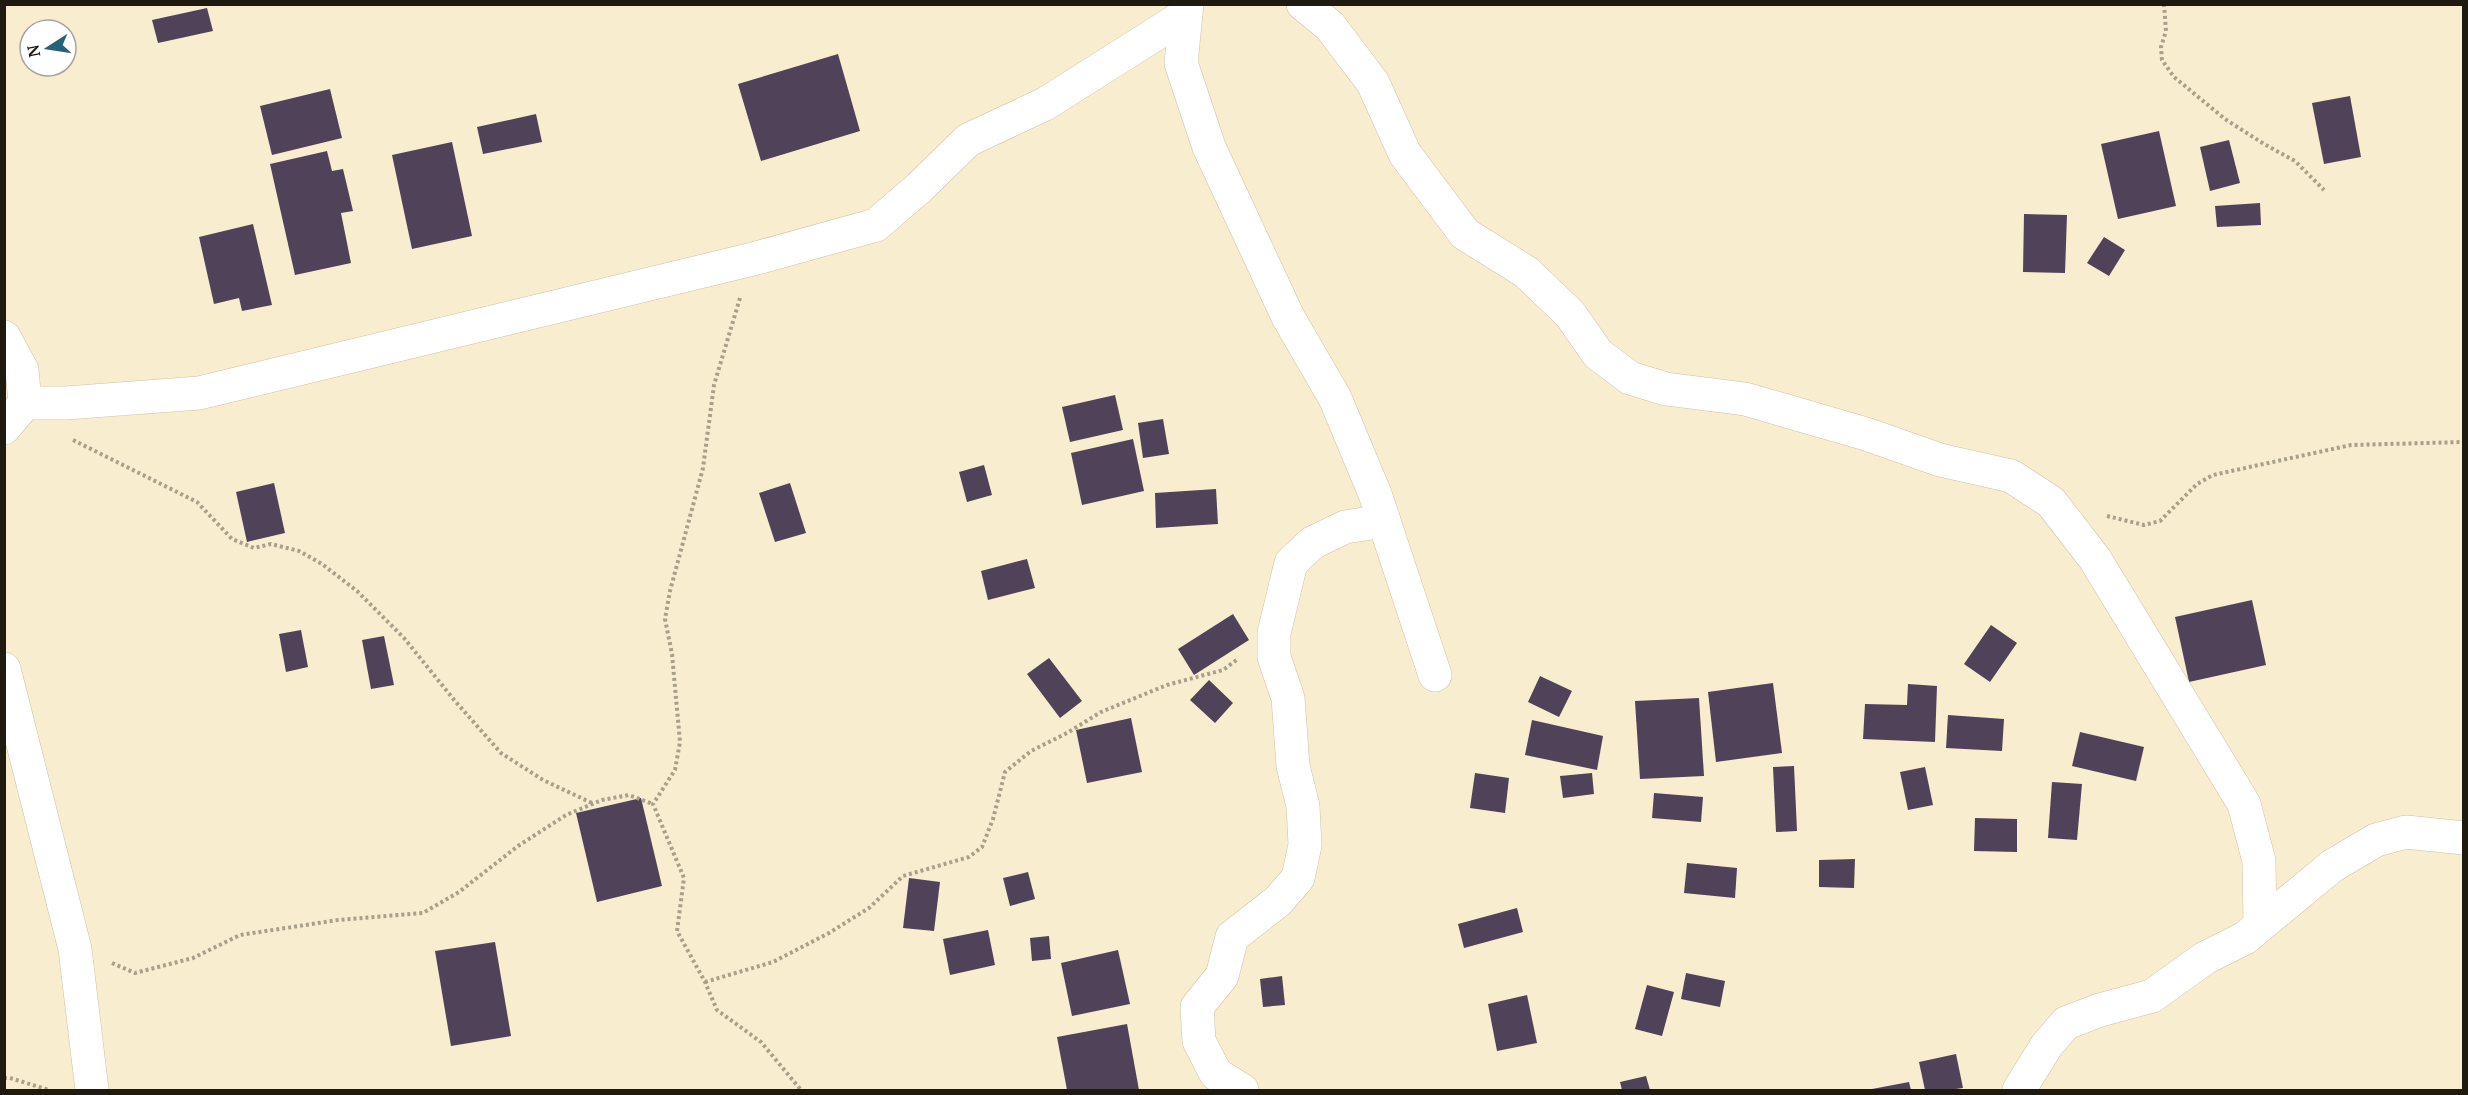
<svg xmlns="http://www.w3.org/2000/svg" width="2468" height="1095" font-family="'PT Serif',serif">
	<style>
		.building { fill: #504259 }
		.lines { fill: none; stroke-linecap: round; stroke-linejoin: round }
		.street-casing { stroke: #cdc2a5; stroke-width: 34 }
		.path { stroke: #a8a089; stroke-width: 4; stroke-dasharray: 3 3; stroke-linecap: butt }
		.street { stroke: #fff; stroke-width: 33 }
	</style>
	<rect width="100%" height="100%" fill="#f8edcf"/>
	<g class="building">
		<path d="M 207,8 L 213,31 L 158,43 L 152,20 Z"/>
		<path d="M 838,54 L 860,131 L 761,161 L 738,84 Z"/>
		<path d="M 330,89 L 342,138 L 272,155 L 260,106 Z"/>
		<path d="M 2350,96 L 2361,157 L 2324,164 L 2312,103 Z"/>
		<path d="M 536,114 L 542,142 L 483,154 L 477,127 Z"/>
		<path d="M 2159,131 L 2176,206 L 2118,219 L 2101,144 Z"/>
		<path d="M 2229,140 L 2240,183 L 2210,191 L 2200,147 Z"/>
		<path d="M 452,142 L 472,236 L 412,249 L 392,155 Z"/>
		<path d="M 327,151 L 332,171 L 343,169 L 353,211 L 341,213 L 351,263 L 295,275 L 270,164 Z"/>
		<path d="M 2260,203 L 2261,225 L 2217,227 L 2215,206 Z"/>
		<path d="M 2024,214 L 2067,215 L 2065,273 L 2023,272 Z"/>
		<path d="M 253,224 L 272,305 L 242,311 L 239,298 L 214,304 L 199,237 Z"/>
		<path d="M 2104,237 L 2125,250 L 2109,276 L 2087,263 Z"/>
		<path d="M 1115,395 L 1123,430 L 1070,442 L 1062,407 Z"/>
		<path d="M 1163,419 L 1169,454 L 1143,458 L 1138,423 Z"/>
		<path d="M 1133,439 L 1144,491 L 1082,505 L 1071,453 Z"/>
		<path d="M 984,465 L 992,495 L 967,502 L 959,472 Z"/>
		<path d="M 274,483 L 285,533 L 247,542 L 236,492 Z"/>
		<path d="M 790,483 L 806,533 L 775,542 L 759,493 Z"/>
		<path d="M 1216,489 L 1218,524 L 1156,528 L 1155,493 Z"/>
		<path d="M 1027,559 L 1035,588 L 988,600 L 981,571 Z"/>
		<path d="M 2252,600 L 2266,665 L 2189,682 L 2175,617 Z"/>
		<path d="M 1233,614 L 1249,640 L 1194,675 L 1178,649 Z"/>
		<path d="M 1991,625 L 2017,643 L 1990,682 L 1964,664 Z"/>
		<path d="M 301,630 L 308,667 L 286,672 L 279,634 Z"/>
		<path d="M 384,636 L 394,685 L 371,689 L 362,640 Z"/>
		<path d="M 1049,658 L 1082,701 L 1060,718 L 1027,674 Z"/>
		<path d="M 1540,676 L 1572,691 L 1559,717 L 1528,702 Z"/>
		<path d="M 1209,680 L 1233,703 L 1215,723 L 1190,700 Z"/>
		<path d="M 1773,683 L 1782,753 L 1716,762 L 1708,692 Z"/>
		<path d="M 1908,684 L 1937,686 L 1935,742 L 1863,739 L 1865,704 L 1907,705 Z"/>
		<path d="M 1699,698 L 1704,776 L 1640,779 L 1635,701 Z"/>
		<path d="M 1948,715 L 2004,719 L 2002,751 L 1946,748 Z"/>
		<path d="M 1131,718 L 1142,772 L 1087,783 L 1076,730 Z"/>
		<path d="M 1532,720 L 1603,736 L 1597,770 L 1525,755 Z"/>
		<path d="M 2080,732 L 2144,747 L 2136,781 L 2072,766 Z"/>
		<path d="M 1794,766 L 1797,831 L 1776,832 L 1773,767 Z"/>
		<path d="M 1925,767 L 1933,805 L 1908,810 L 1900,772 Z"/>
		<path d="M 1475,773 L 1509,778 L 1505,813 L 1470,808 Z"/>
		<path d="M 1592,773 L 1594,794 L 1563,798 L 1560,776 Z"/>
		<path d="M 2052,782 L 2082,784 L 2077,840 L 2048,838 Z"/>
		<path d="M 1654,793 L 1703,797 L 1701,822 L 1652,818 Z"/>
		<path d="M 641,798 L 662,886 L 597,902 L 576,813 Z"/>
		<path d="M 1975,818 L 2017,819 L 2017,852 L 1974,851 Z"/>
		<path d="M 1855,859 L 1854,888 L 1819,887 L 1819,860 Z"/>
		<path d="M 1687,863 L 1737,868 L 1735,898 L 1684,893 Z"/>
		<path d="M 1028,872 L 1035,899 L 1010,906 L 1003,878 Z"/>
		<path d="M 909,878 L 940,882 L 934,931 L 903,928 Z"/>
		<path d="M 1517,908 L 1523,932 L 1464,948 L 1458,924 Z"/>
		<path d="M 988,930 L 995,965 L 950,975 L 943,939 Z"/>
		<path d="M 1049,936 L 1051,959 L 1032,961 L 1030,938 Z"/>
		<path d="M 495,942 L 511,1036 L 451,1046 L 435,951 Z"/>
		<path d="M 1118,950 L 1130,1004 L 1072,1016 L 1061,963 Z"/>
		<path d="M 1686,973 L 1725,981 L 1720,1007 L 1681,999 Z"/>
		<path d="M 1282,976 L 1285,1005 L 1263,1007 L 1260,979 Z"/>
		<path d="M 1647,985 L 1674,992 L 1662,1036 L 1635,1029 Z"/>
		<path d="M 1527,995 L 1537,1043 L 1497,1051 L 1488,1004 Z"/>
		<path d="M 1127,1024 L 1139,1090 L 1067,1090 L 1057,1037 Z"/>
		<path d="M 1956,1054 L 1963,1088 L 1949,1090 L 1925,1090 L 1919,1062 Z"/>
		<path d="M 1646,1076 L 1650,1090 L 1622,1090 L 1620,1082 Z"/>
		<path d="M 1909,1082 L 1911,1090 L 1872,1090 L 1872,1089 Z"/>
	</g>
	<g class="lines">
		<defs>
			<g id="street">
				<path d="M 1187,4 L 1181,63 L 1209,147 L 1288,317 L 1335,398 L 1375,494 L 1435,675"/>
				<path d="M 1303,4 L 1330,26 L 1373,83 L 1405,154 L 1465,234 L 1526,272 L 1570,314 L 1598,354 L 1630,378 L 1666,389 L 1745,399 L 1866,434 L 1940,460 L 2011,476 L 2051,502 L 2095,559 L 2244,804 L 2259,861 L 2260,924"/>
				<path d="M 4,337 L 22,370 L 25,403"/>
				<path d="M 4,428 L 25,403 L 66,403 L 199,393 L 753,259 L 876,225 L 920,187 L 968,140 L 1045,104 L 1184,16"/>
				<path d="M 4,669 L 75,949 L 92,1090"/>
				<path d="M 1242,1090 L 1216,1074 L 1199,1041 L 1197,1007 L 1222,976 L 1232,937 L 1278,901 L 1298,878 L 1305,845 L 1303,806 L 1293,766 L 1288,698 L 1274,657 L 1274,633 L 1291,563 L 1312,543 L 1345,527 L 1384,521"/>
				<path d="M 2019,1090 L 2047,1045 L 2066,1023 L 2100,1010 L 2152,996 L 2205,958 L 2245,938 L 2332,866 L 2376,840 L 2406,832 L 2464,838"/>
			</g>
		</defs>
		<use href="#street" class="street-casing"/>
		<g class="path">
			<path d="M 2164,4 L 2166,31 L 2161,47 L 2162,60 L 2174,77 L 2225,119 L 2264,144 L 2295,161 L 2324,190"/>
			<path d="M 740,298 L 714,385 L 703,468 L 670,591 L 665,619 L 672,654 L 680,742 L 675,770 L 653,804 L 684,878 L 677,931 L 705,982 L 717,1010 L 761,1042 L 801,1090"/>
			<path d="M 73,440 L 197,502 L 232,539 L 254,548 L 271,544 L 299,551 L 322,564 L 357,591 L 404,638 L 455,701 L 501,753 L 543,780 L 594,804"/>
			<path d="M 2107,516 L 2144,525 L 2160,521 L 2197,484 L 2213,475 L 2351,445 L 2464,442"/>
			<path d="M 112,963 L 135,973 L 193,958 L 240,935 L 338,920 L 423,913 L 459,892 L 518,846 L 566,815 L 602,800 L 629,795 L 653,804"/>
			<path d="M 705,982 L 773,962 L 829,933 L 869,908 L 903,876 L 969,857 L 982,847 L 993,819 L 1005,772 L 1031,751 L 1067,733 L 1101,712 L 1167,685 L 1223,670 L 1238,659"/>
			<path d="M 4,1078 L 10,1078 L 49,1090"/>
		</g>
		<use href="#street" class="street"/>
	</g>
	<rect width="2468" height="1095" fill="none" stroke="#1e1a0f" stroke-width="12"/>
	<g transform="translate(48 48) rotate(258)"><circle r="28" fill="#ffffff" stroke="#a5a39f" stroke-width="1.5"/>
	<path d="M0-4.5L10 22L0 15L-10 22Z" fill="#28617a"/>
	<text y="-9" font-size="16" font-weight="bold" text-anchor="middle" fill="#1e1a0f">N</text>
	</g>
</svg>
